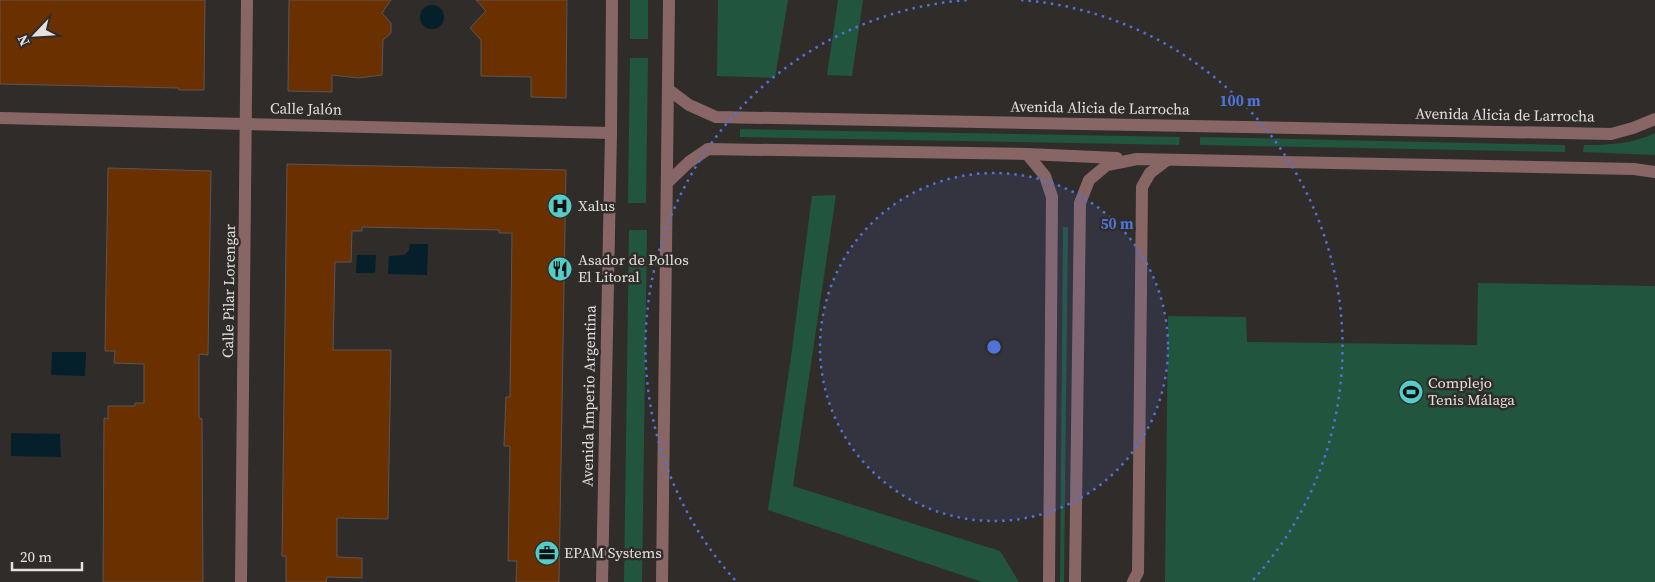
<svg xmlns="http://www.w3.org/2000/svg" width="1655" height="582" font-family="'Source Serif 4',serif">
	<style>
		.green { fill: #21553e }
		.water { fill: #051f2b }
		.building { fill: #6b3000; stroke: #5b5654 }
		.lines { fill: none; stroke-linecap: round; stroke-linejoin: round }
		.minor { stroke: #896666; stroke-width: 12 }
		.ring { fill: none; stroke: #4e73da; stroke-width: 2.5; stroke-dasharray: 2.5 5 }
		.labels { text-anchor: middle; stroke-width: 5; stroke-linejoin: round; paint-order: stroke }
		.street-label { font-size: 15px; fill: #e3e1df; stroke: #302c2a }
		.poi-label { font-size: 15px; fill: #e3e1df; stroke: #302c2a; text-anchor: start }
		.centre { fill: #4e73da; stroke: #302c2a; stroke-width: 2.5 }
		.ring-label { font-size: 15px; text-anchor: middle; font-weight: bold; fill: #4e73da; stroke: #302c2a; stroke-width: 5; stroke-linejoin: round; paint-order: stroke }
	</style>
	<rect width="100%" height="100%" fill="#302c2a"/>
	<g class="green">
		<rect x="630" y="0" width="18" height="39"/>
		<path d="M 718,0 L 788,0 L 775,78 L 717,76 Z"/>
		<path d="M 838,0 L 863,0 L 852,76 L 827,75 Z"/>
		<path d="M 630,58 L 648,58 L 646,203 L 628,203 Z"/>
		<path d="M 740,129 L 1180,137 L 1179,145 L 740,137 Z"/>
		<path d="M 1655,133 L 1655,155 L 1583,152 L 1584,145 C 1609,145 1632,144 1655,133 Z"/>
		<path d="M 1200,137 L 1565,145 L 1565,152 L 1200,145 Z"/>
		<path d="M 836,195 L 793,486 L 1000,551 L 1019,582 L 982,582 L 768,510 L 791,357 L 812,196 Z"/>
		<path d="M 1063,227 L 1068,227 L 1064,582 L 1060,582 Z"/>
		<path d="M 629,230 L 647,230 L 642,582 L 624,582 Z"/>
		<path d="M 1478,283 L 1655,286 L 1655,582 L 1165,582 L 1168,316 L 1246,317 L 1247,342 L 1477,345 Z"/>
	</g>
	<g class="water">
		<circle cx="432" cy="17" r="12"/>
		<path d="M 410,244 L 428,244 L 427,275 L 388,274 L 389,256 L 405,255 L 409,250 Z"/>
		<path d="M 357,255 L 376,255 L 375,273 L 356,273 Z"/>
		<path d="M 52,352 L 86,352 L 85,376 L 51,375 Z"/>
		<path d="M 11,433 L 60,434 L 61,457 L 11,456 Z"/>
	</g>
	<g class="building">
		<path d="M 0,0 L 205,0 L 204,90 L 179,90 L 179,88 L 0,84 Z"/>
		<path d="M 289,0 L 391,0 L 382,13 L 391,23 L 391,33 L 383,40 L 382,75 L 358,78 L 332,75 L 332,92 L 288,91 Z"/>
		<path d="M 476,0 L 567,0 L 566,98 L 531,97 L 531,77 L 481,76 L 481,40 L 470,28 L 486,11 Z"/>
		<path d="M 287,164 L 566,170 L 559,582 L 516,582 L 517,561 L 508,561 L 510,446 L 504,446 L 506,397 L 510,397 L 512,233 L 499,233 L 499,230 L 362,227 L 362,231 L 352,231 L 351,262 L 335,262 L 333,350 L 391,350 L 388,519 L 337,518 L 337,557 L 362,558 L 362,578 L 327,577 L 326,582 L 286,582 L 286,556 L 282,556 Z"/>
		<path d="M 108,168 L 211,171 L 208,355 L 199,354 L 199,418 L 202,419 L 203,582 L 103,582 L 104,418 L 108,419 L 108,406 L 135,406 L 135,403 L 144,403 L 144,364 L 114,363 L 115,351 L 105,351 Z"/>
	</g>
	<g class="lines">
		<g class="minor">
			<path d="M 669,90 L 689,105 L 716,117 L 1611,134 L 1633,128 L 1655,119"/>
			<path d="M 0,118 L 611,133"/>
			<path d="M 1027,154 L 1117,158"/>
			<path d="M 667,183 L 689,162 L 708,149 L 1027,154 L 1045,176 L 1052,197 L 1049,582"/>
			<path d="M 241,582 L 247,0"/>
			<path d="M 602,582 L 611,133 L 612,0"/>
			<path d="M 662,582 L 669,0"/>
			<path d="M 1075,582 L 1080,203 L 1089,180 L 1107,165 L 1137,159 L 1634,169 L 1655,172"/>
			<path d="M 1133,582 L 1138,572 L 1142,187 L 1150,173 L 1167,160"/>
		</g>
	</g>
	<circle cx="994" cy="347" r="174" fill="#4e73da" fill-opacity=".12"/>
	<g class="ring">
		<circle cx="994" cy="347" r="174"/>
		<path d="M735 580A348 348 0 0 1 967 0M1021 0A348 348 0 0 1 1253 580"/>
	</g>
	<defs>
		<symbol id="hospital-disc" viewBox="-11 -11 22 22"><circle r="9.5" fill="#54cdc8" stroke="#302c2a"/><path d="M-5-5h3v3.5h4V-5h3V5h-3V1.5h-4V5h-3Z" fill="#111"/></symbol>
		<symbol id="restaurant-disc" viewBox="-11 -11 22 22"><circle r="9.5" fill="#54cdc8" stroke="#302c2a"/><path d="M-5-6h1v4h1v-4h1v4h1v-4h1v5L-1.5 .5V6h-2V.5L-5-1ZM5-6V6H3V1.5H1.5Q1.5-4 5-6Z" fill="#111"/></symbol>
		<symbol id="stadium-disc" viewBox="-11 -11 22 22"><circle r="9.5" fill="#54cdc8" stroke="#302c2a"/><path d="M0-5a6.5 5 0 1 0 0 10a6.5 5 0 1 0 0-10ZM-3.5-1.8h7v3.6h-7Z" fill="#111"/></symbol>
		<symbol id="office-disc" viewBox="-11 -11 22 22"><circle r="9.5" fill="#54cdc8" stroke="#302c2a"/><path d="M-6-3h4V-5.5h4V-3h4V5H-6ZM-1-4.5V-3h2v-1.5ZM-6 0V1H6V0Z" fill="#111"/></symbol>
	</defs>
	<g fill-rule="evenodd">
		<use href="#hospital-disc" x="546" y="192" width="28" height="28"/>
		<use href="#restaurant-disc" x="546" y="255" width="28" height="28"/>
		<use href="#stadium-disc" x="1397" y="378" width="28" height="28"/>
		<use href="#office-disc" x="533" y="539" width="28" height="28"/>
	</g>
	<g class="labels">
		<g class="street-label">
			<text transform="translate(1100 108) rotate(1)" y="5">Avenida Alicia de Larrocha</text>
			<text transform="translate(306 109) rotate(1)" y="5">Calle Jalón</text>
			<text transform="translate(1505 115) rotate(1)" y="5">Avenida Alicia de Larrocha</text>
			<text transform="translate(229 291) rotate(-89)" y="5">Calle Pilar Lorengar</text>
			<text transform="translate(589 396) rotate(-89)" y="5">Avenida Imperio Argentina</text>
		</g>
		<g class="poi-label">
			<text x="578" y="211">Xalus</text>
			<text x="578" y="265">Asador de Pollos<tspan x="578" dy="17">El Litoral</tspan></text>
			<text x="1428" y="388">Complejo<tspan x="1428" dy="17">Tenis Málaga</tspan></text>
			<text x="564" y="558">EPAM Systems</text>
		</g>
	</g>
	<circle cx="994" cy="347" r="8" class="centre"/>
	<g class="ring-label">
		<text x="1240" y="106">100 m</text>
		<text x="1117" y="229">50 m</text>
	</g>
	<g transform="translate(35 35) rotate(245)" stroke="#302c2a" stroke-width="4" paint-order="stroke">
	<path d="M0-4L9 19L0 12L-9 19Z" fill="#e3e1df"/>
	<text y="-8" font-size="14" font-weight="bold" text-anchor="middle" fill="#e3e1df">N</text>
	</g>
	<path d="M12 562v8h70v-8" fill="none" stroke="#e3e1df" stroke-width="2.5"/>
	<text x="20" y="562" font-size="15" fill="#e3e1df" stroke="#302c2a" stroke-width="4" paint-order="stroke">20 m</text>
</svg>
